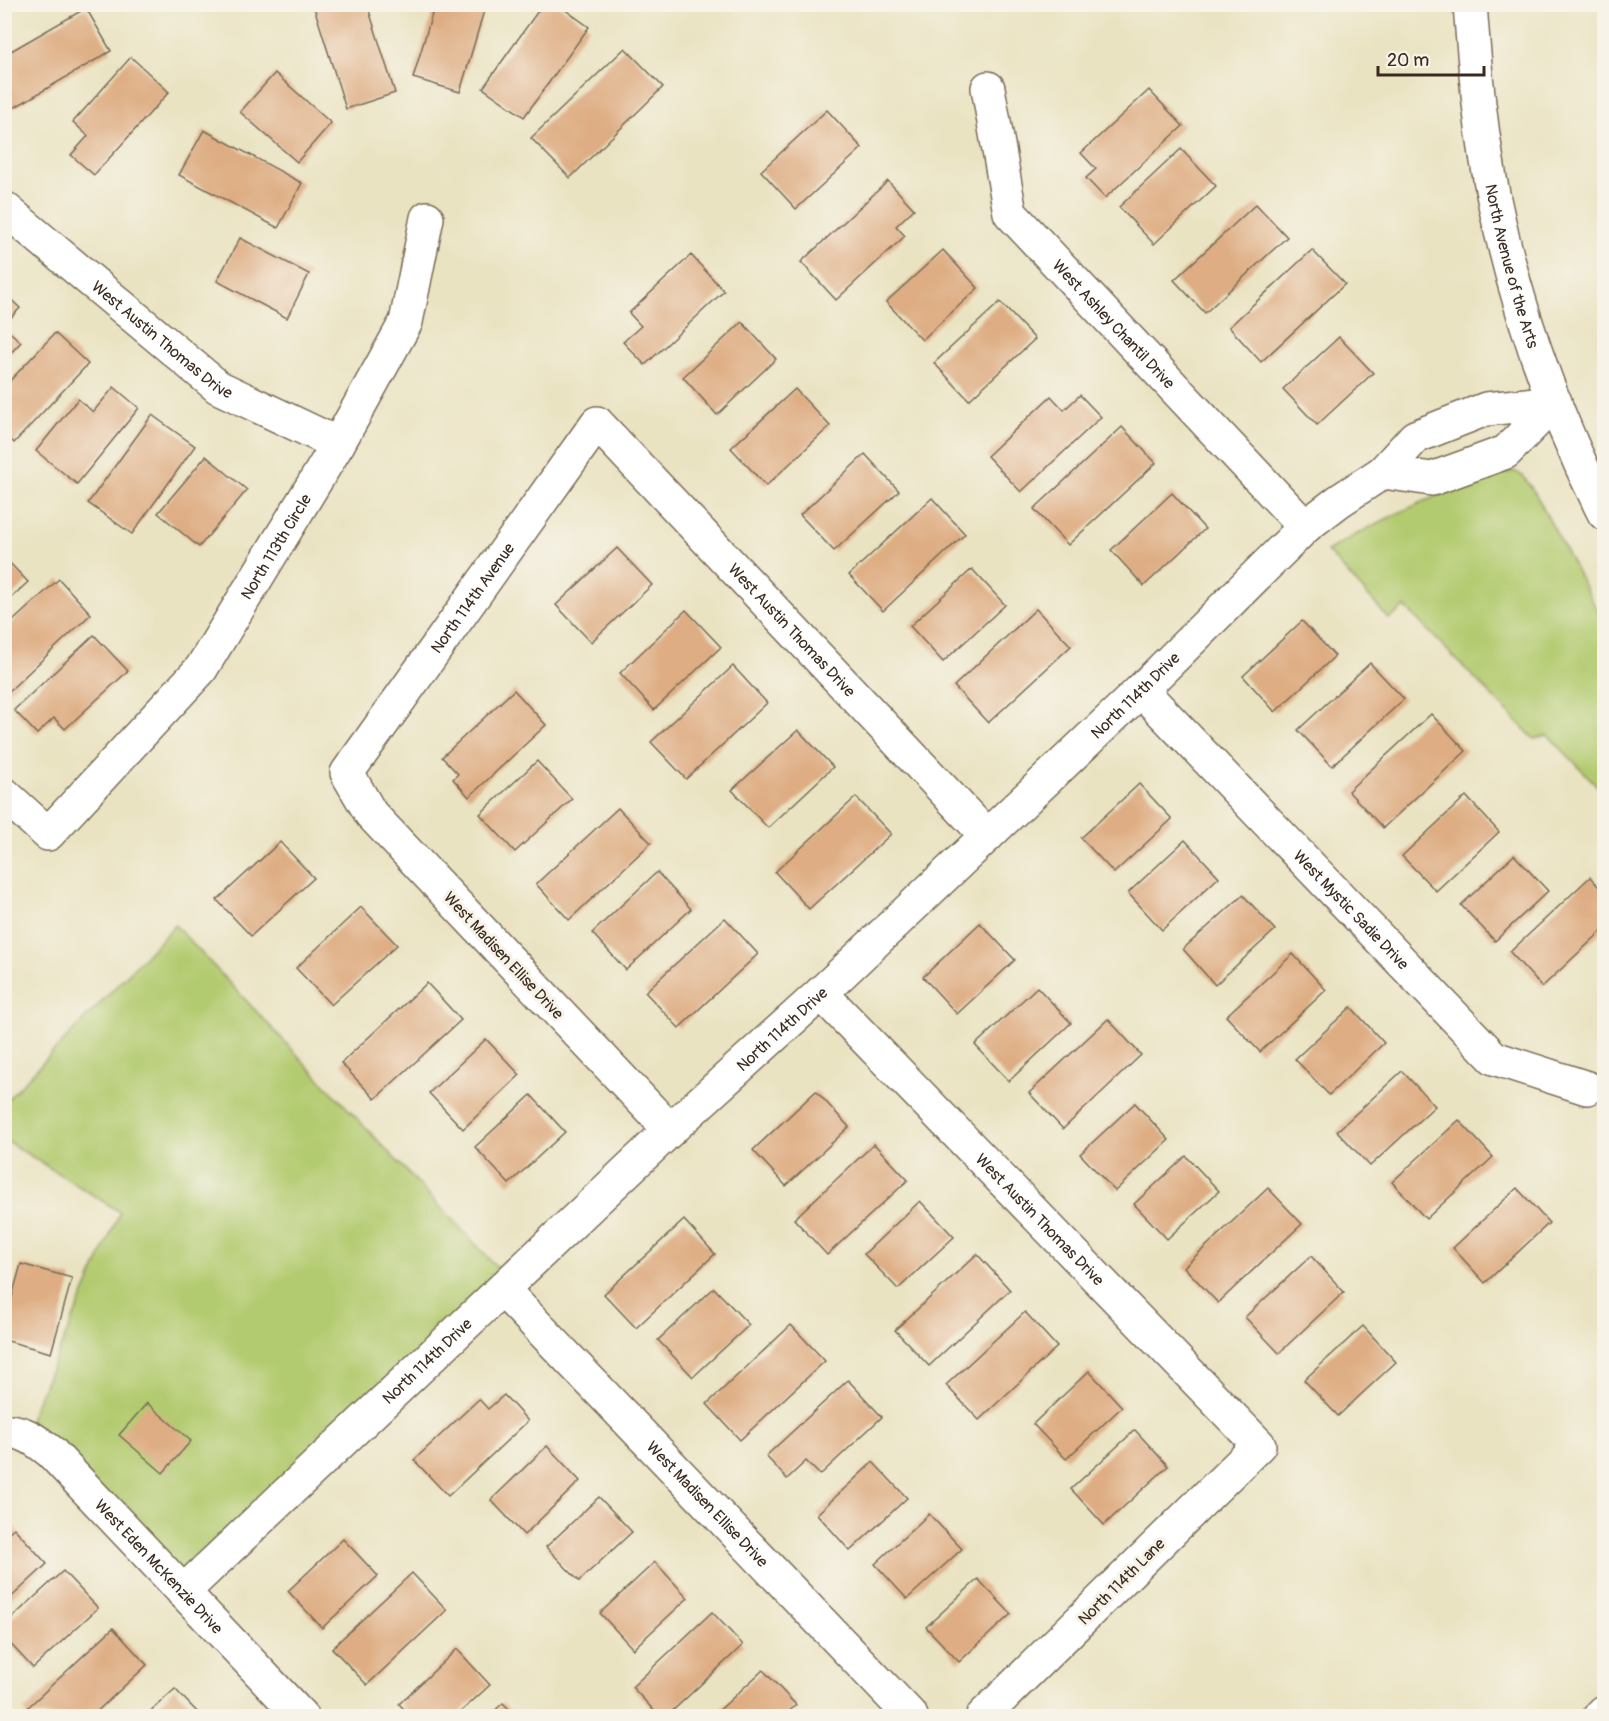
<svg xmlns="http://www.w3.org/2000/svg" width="1609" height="1721" font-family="Pangolin,sans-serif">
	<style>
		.green { fill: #b3cb70; stroke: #777a47; stroke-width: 1.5 }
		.building { fill: #dead83 }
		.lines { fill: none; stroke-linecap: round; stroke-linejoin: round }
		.minor-casing { stroke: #786b57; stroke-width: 36 }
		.minor { stroke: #fff; stroke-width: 33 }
		.labels { text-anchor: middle; stroke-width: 6; stroke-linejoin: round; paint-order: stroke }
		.street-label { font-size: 16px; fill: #3b2a1e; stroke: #f7f3e8 }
	</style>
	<rect width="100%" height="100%" fill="#f7f3e8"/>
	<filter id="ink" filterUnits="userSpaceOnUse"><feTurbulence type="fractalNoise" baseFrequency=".0167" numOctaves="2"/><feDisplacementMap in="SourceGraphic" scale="12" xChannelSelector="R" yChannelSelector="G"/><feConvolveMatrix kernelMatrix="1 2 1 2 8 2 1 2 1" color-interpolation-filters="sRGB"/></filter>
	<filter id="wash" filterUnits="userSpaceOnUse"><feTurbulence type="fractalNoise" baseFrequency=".008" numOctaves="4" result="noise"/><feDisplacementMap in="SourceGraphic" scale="24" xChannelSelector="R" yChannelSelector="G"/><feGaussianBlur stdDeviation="1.35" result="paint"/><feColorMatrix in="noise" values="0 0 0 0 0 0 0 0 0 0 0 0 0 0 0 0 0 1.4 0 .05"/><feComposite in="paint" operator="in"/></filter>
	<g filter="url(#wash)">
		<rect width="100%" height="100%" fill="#eae3c2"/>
		<g class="green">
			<path d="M 1514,471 L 1523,476 L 1535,493 L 1604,623 L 1604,793 L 1548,735 L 1534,739 L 1405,607 L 1389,619 L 1327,551 C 1382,519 1452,485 1514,471 Z"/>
			<path d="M 175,925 L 511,1282 L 183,1592 L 23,1433 L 120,1212 L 5,1140 L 4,1103 Z"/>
		</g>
		<g id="blocks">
			<g class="building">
				<path d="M 313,4 L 367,4 L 395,93 L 346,109 Z"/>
				<path d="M 435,4 L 486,4 L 460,92 L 413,78 Z"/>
				<path d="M 543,4 L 557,4 L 589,27 L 524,117 L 483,88 Z"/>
				<path d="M 86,8 L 111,51 L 12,109 L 4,95 L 4,55 Z"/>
				<path d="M 625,48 L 663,87 L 570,178 L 531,138 Z"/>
				<path d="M 131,57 L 169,92 L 94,175 L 71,155 L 88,136 L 73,122 Z"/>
				<path d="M 275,73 L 331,123 L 297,162 L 240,112 Z"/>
				<path d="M 1149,90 L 1183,126 L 1105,198 L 1086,178 L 1096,169 L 1081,153 Z"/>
				<path d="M 827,110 L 862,148 L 796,209 L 761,171 Z"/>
				<path d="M 204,130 L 302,183 L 278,228 L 179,175 Z"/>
				<path d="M 1181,149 L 1216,186 L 1154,244 L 1119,207 Z"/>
				<path d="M 888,181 L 914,209 L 896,226 L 905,236 L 836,300 L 801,262 Z"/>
				<path d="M 1256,204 L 1287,237 L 1205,313 L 1174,280 Z"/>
				<path d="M 240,238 L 309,274 L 287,318 L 217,281 Z"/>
				<path d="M 943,250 L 978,288 L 922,340 L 886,302 Z"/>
				<path d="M 1312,250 L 1345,284 L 1261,362 L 1229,327 Z"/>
				<path d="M 691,255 L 724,291 L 645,365 L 623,342 L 641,326 L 629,313 Z"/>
				<path d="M 4,293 L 20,308 L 4,325 Z"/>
				<path d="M 1000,302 L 1035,339 L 969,400 L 934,363 Z"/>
				<path d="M 742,322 L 776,359 L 717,415 L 683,377 Z"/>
				<path d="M 4,327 L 21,342 L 4,360 Z"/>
				<path d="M 55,333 L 88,364 L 14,443 L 4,433 L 4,387 Z"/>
				<path d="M 1339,337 L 1373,373 L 1317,425 L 1283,389 Z"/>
				<path d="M 114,387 L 139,408 L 77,484 L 36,451 L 78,399 L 93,412 Z"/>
				<path d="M 795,389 L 830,426 L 766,486 L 731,448 Z"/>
				<path d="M 1080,395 L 1101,417 L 1021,492 L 987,456 L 1051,396 L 1064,410 Z"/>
				<path d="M 152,415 L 195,446 L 132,534 L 88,503 Z"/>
				<path d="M 1122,427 L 1156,463 L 1068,545 L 1034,509 Z"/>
				<path d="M 865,454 L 899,491 L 834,551 L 800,515 Z"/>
				<path d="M 206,456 L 247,490 L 199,547 L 158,513 Z"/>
				<path d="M 1172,493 L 1205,529 L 1144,586 L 1111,550 Z"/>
				<path d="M 932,498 L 965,534 L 883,611 L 849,575 Z"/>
				<path d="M 617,548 L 652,585 L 591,642 L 556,605 Z"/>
				<path d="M 4,557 L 28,582 L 4,604 Z"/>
				<path d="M 972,569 L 1005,605 L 943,662 L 910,626 Z"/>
				<path d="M 59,579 L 91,614 L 8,692 L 4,688 L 4,629 Z"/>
				<path d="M 1036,609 L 1071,646 L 988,723 L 954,686 Z"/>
				<path d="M 686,610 L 721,647 L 654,710 L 620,673 Z"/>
				<path d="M 1302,621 L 1335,656 L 1275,712 L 1243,676 Z"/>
				<path d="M 94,635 L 128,671 L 65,729 L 54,718 L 37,734 L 14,710 Z"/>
				<path d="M 1370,663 L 1404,699 L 1332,766 L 1298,730 Z"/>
				<path d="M 733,666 L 767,703 L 686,779 L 651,742 Z"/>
				<path d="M 514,690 L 546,725 L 469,797 L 453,779 L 458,774 L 442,757 Z"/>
				<path d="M 1431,714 L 1466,751 L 1383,828 L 1348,791 Z"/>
				<path d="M 798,730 L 833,767 L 768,828 L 732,790 Z"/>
				<path d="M 537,761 L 572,799 L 515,852 L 480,814 Z"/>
				<path d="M 1139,784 L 1172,819 L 1114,873 L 1081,838 Z"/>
				<path d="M 1466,796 L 1499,832 L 1436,891 L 1402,856 Z"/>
				<path d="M 856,797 L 891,834 L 809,909 L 775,872 Z"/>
				<path d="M 618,808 L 651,843 L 569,920 L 536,884 Z"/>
				<path d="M 1185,840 L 1219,877 L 1162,930 L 1128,893 Z"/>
				<path d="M 280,842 L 314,878 L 251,936 L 217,900 Z"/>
				<path d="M 1514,855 L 1548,891 L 1495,941 L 1461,905 Z"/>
				<path d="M 657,872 L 691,909 L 626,970 L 592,933 Z"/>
				<path d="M 1590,877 L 1604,893 L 1604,929 L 1542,987 L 1510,952 Z"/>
				<path d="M 1243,895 L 1275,930 L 1215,985 L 1183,949 Z"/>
				<path d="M 361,907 L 397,945 L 331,1005 L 296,968 Z"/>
				<path d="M 725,918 L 758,954 L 679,1028 L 645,992 Z"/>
				<path d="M 980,923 L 1015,960 L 957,1014 L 923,977 Z"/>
				<path d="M 1293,954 L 1326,990 L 1260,1052 L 1226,1016 Z"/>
				<path d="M 427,983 L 461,1020 L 375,1099 L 341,1063 Z"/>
				<path d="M 1037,987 L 1071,1023 L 1009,1081 L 975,1045 Z"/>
				<path d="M 1351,1007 L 1384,1043 L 1329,1095 L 1295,1059 Z"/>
				<path d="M 1108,1019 L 1141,1055 L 1063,1129 L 1029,1093 Z"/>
				<path d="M 486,1039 L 520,1075 L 463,1129 L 429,1093 Z"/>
				<path d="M 1402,1071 L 1435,1106 L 1370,1166 L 1337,1131 Z"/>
				<path d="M 816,1091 L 849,1127 L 786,1186 L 753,1150 Z"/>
				<path d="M 531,1095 L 565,1132 L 509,1184 L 475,1147 Z"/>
				<path d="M 1135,1103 L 1169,1140 L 1115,1191 L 1080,1154 Z"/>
				<path d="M 1459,1120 L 1493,1157 L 1426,1219 L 1392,1182 Z"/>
				<path d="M 874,1144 L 908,1180 L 827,1255 L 794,1219 Z"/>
				<path d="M 1186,1156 L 1219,1191 L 1167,1239 L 1134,1204 Z"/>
				<path d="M 1268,1188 L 1302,1224 L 1218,1303 L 1184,1267 Z"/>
				<path d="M 1517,1188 L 1549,1223 L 1485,1283 L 1453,1248 Z"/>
				<path d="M 920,1201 L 954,1237 L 898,1289 L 864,1254 Z"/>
				<path d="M 684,1220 L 715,1254 L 636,1328 L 604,1294 Z"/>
				<path d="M 977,1254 L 1010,1290 L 929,1366 L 895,1330 Z"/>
				<path d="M 1311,1256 L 1344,1292 L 1279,1353 L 1245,1317 Z"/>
				<path d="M 21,1264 L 72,1278 L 51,1353 L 4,1340 L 4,1326 Z"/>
				<path d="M 714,1288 L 749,1325 L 693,1377 L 658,1340 Z"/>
				<path d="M 1025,1312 L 1057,1347 L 979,1420 L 946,1385 Z"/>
				<path d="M 791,1325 L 825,1361 L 740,1440 L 707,1404 Z"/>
				<path d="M 1363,1326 L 1396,1362 L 1338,1416 L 1304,1380 Z"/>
				<path d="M 1089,1371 L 1122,1407 L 1066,1459 L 1033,1424 Z"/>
				<path d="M 848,1380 L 882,1417 L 820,1475 L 806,1461 L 787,1479 L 766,1456 Z"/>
				<path d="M 504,1395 L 528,1421 L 448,1496 L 414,1460 L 479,1399 L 488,1409 Z"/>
				<path d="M 147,1403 L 191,1441 L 163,1473 L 119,1435 Z"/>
				<path d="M 1135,1430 L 1168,1466 L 1104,1525 L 1071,1489 Z"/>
				<path d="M 547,1446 L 580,1481 L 524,1535 L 491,1500 Z"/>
				<path d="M 873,1462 L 907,1498 L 850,1551 L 817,1514 Z"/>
				<path d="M 599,1497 L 632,1532 L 579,1581 L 546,1547 Z"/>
				<path d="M 929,1514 L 962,1549 L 907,1599 L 875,1564 Z"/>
				<path d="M 14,1528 L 47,1564 L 4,1604 L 4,1536 Z"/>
				<path d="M 343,1539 L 378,1576 L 322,1628 L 288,1591 Z"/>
				<path d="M 655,1562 L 688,1598 L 633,1649 L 600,1613 Z"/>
				<path d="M 63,1571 L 98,1608 L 33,1668 L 4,1637 L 4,1625 Z"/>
				<path d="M 412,1573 L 447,1610 L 367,1685 L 332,1648 Z"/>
				<path d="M 978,1579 L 1011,1614 L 959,1662 L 926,1627 Z"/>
				<path d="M 712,1612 L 743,1645 L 667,1716 L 659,1716 L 632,1687 Z"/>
				<path d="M 113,1628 L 147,1665 L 92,1716 L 28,1716 L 24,1711 Z"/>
				<path d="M 457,1649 L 490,1685 L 456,1716 L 411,1716 L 399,1704 Z"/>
				<path d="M 763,1670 L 796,1705 L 784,1716 L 713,1716 Z"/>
				<path d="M 175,1689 L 201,1716 L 145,1716 Z"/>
				<path d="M 503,1703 L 516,1716 L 489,1716 Z"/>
			</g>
		</g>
	</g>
	<g filter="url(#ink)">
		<use href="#blocks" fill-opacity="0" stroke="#786b57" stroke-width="1.5"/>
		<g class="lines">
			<defs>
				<g id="minor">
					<path id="s1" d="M 1470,4 C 1475,71 1481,138 1495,204 C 1517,310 1555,416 1604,513"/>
					<path id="s2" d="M 988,88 L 1010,213 L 1305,527"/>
					<path id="s3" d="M 4,208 L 218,387 L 338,444"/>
					<path d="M 1383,472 L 1432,479 L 1506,452 L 1555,402"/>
					<path id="s4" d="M 1141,690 L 1494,1058 L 1587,1088"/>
					<path id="s5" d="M 4,794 L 48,834 L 201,669 L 338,444 L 406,322 L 427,218"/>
					<path id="s6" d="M 821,993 L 1259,1445 L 983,1716"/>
					<path id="s7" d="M 670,1130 L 371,814 L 347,773 L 597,423 L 987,836"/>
					<path id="s8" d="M 503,1290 L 911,1716"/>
					<path id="s9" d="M 4,1431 C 23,1430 37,1441 51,1452 L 301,1716"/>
					<path id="s10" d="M 183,1592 L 670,1130 L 821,993 L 1141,690 L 1305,527 L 1339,501 L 1383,472 L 1415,437 L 1486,409 L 1555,402"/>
					<path d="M 1600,1716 L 1604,1712"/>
				</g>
			</defs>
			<use href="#minor" class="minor-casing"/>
			<use href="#minor" class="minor"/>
		</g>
	</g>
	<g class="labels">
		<g class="street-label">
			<text dy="6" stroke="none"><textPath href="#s1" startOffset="266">North Avenue of the Arts</textPath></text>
			<text dy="6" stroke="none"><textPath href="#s2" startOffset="279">West Ashley Chantil Drive</textPath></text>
			<text dy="6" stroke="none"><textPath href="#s3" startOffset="206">West Austin Thomas Drive</textPath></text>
			<text dy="6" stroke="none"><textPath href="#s5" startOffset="428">North 113th Circle</textPath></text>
			<text dy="6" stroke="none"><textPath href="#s7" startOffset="698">North 114th Avenue</textPath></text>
			<text dy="6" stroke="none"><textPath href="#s7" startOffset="1197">West Austin Thomas Drive</textPath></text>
			<text dy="6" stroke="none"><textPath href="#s10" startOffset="1308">North 114th Drive</textPath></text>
			<text dy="6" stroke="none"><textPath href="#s4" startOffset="304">West Mystic Sadie Drive</textPath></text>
			<text transform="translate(504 955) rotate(47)" y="6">West Madisen Ellise Drive</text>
			<text dy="6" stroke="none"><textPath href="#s10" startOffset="822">North 114th Drive</textPath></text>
			<text dy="6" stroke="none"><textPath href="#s6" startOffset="315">West Austin Thomas Drive</textPath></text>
			<text dy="6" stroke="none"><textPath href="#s10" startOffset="336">North 114th Drive</textPath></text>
			<text dy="6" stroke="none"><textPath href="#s8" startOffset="296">West Madisen Ellise Drive</textPath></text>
			<text dy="6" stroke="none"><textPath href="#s9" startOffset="210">West Eden McKenzie Drive</textPath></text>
			<text transform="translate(1121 1581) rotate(-45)" y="6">North 114th Lane</text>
		</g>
	</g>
	<rect width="1609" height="1721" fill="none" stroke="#f7f3e8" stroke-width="24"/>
	<path d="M1378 66v9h106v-9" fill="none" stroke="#3b2a1e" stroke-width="3"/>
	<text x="1387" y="66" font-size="18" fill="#3b2a1e" stroke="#f7f3e8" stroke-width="4.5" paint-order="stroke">20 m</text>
</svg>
